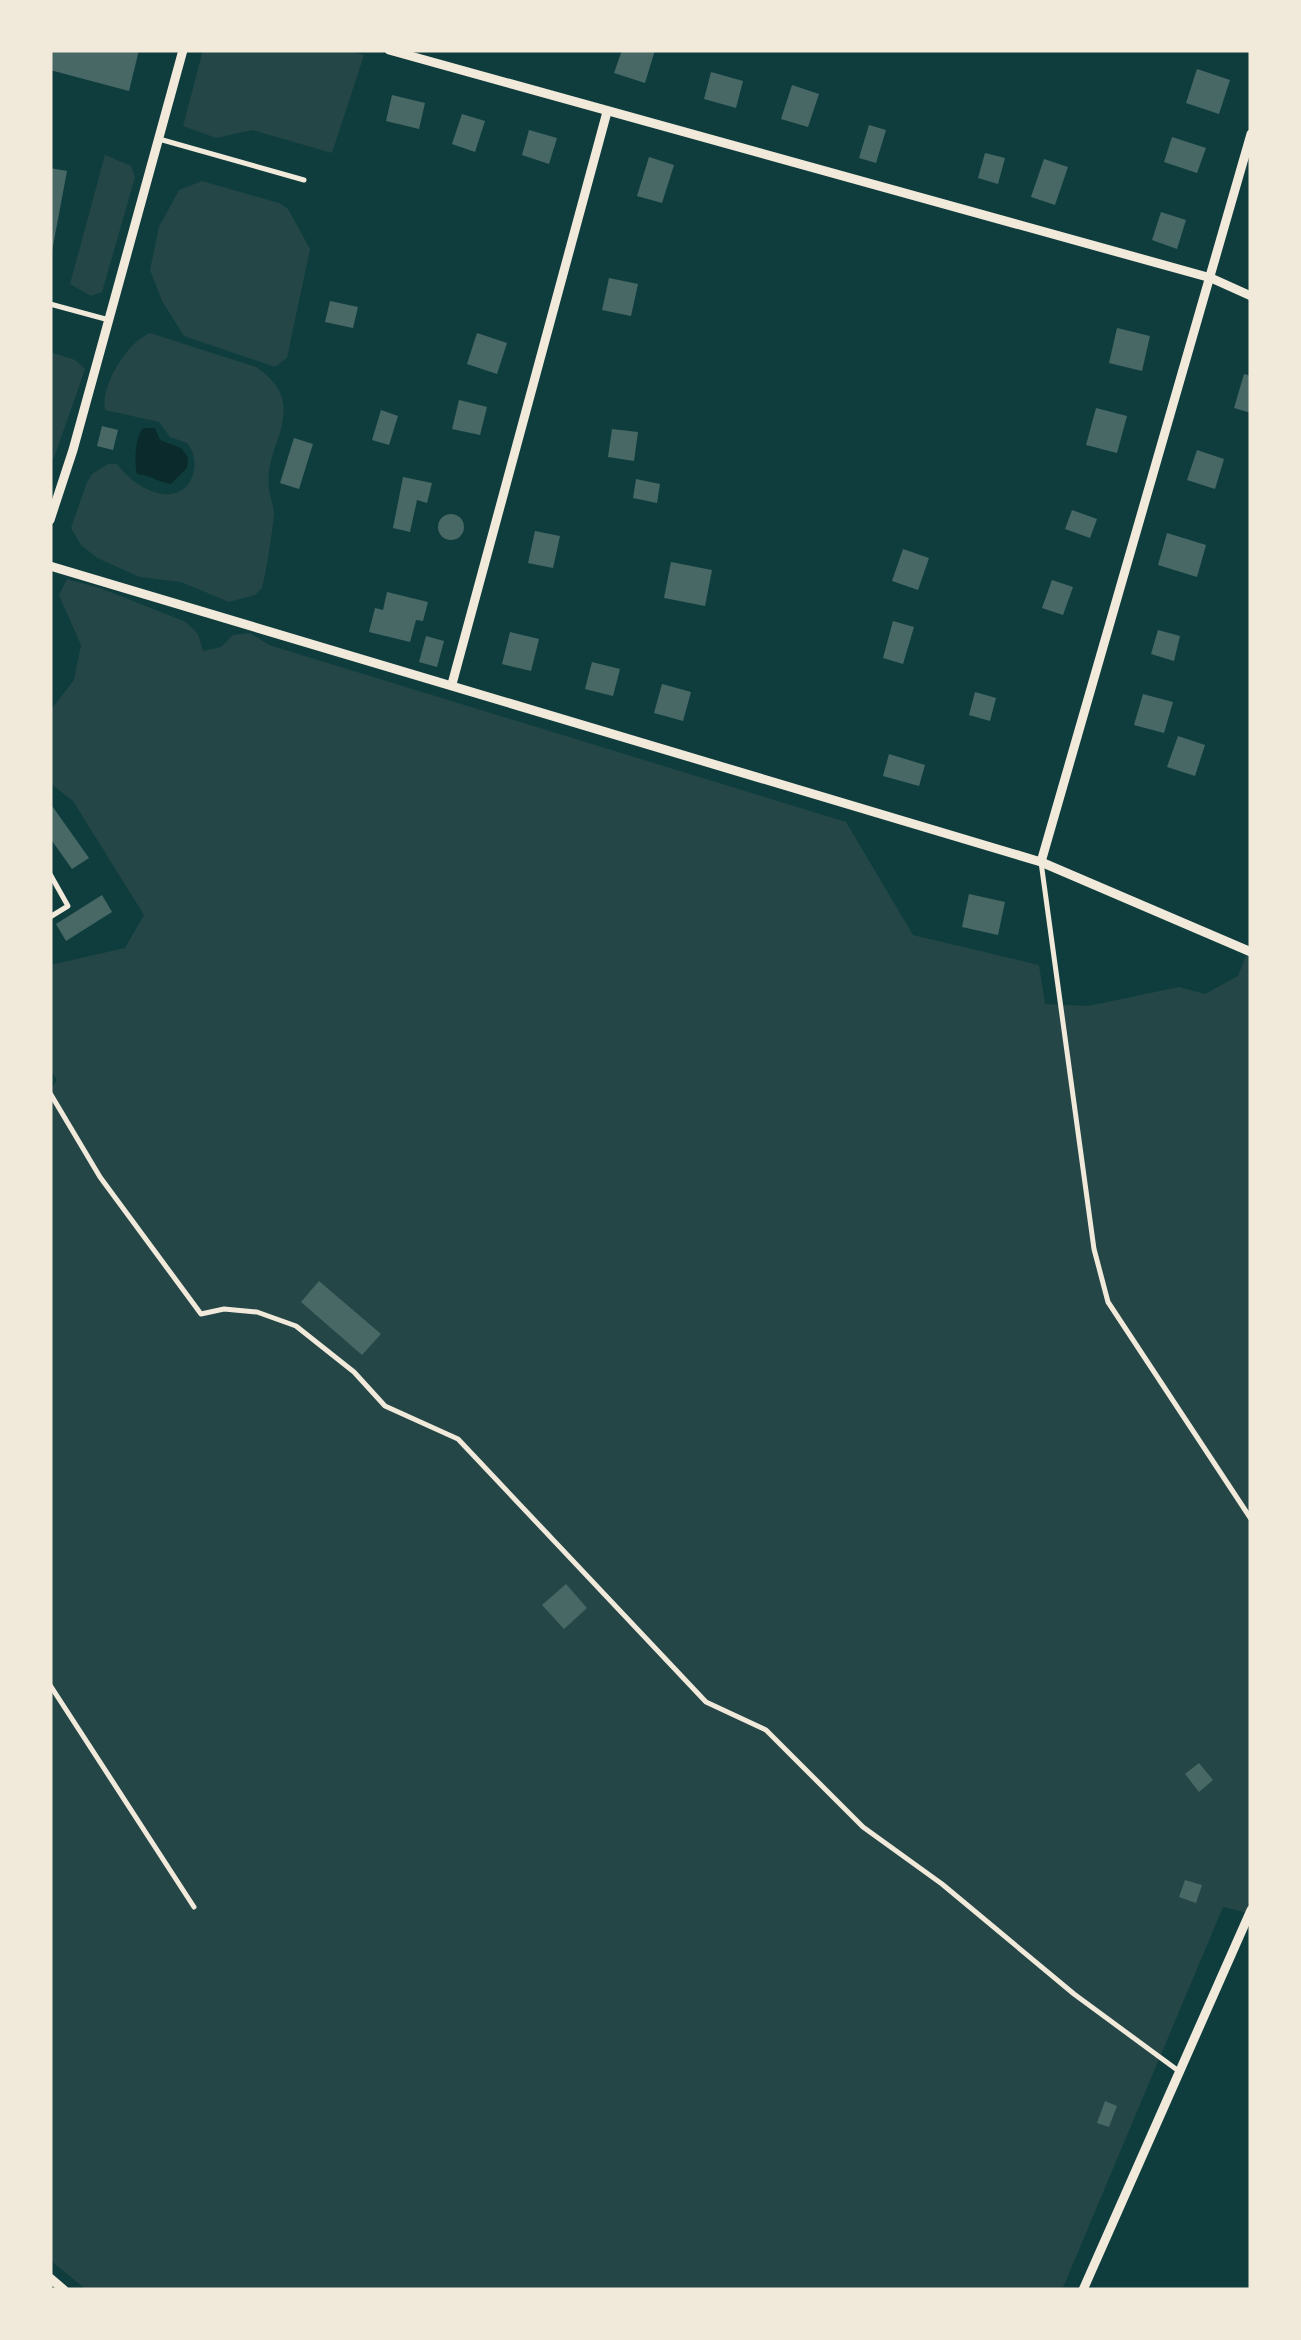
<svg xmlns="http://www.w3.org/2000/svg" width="1301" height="2340" font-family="Rubik,sans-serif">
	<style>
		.green { fill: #244646 }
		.water { fill: #0a2a2b }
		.building { fill: #486865 }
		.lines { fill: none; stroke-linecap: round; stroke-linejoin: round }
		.service { stroke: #f1e9da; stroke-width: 5 }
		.minor { stroke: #f1e9da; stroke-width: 9 }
	</style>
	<rect width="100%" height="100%" fill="#0f3d3e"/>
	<g class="green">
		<path d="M 203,50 L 346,50 L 364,55 L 332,153 L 252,130 L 216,138 L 183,126 Z"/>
		<path d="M 105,155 L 131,166 L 135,177 L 102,292 L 91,296 L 70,284 Z"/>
		<path d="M 202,181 L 279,203 L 288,209 L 310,249 L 287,358 L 275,367 L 184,336 L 162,301 L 150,270 L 159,227 L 179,190 Z"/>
		<path d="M 150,333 L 256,367 C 269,376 281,387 283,403 C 287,427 271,449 269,472 C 267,488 271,497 274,511 C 275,516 265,580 262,588 L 255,595 L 229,602 L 181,582 L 140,577 L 97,558 L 81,545 L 71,528 L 87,482 L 92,474 L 108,464 L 117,464 C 129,480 150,496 171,494 C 195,491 201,459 187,443 L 170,437 L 159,422 L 105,410 C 100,386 128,341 150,333 Z"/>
		<path d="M 50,352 L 75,360 L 85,369 L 54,458 L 50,459 Z"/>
		<path d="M 67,579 L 100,588 L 186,622 L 198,634 L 203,651 L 221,647 L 233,635 L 250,633 L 269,645 L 846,822 L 913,935 L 1039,965 L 1045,1004 L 1088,1006 L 1179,987 L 1205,994 L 1238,976 L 1246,955 L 1251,957 L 1251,1914 L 1223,1907 L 1062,2290 L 87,2290 L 50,2260 L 50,1090 L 57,1080 L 50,1069 L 50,965 L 125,948 L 144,915 L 73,801 L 50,783 L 50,711 L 74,680 L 81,645 L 59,595 Z"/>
	</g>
	<path class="water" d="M 143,428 L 155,428 L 160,440 L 181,448 L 188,457 L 187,468 L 171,484 C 158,482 150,475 137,474 C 134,461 135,438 143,428 Z"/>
	<g class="building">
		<path d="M 50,50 L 139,50 L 129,91 L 50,70 Z"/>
		<path d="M 622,50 L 655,50 L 645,83 L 614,73 Z"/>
		<path d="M 1197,69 L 1230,80 L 1219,114 L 1186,103 Z"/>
		<path d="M 711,72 L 743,81 L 736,108 L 704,99 Z"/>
		<path d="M 792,85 L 819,94 L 808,127 L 781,119 Z"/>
		<path d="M 392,95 L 425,103 L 419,129 L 386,121 Z"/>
		<path d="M 462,114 L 485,121 L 475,152 L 452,144 Z"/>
		<path d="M 869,125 L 886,130 L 876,163 L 859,158 Z"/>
		<path d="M 529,130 L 557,138 L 549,164 L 522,155 Z"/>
		<path d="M 1172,137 L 1206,148 L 1197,173 L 1164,162 Z"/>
		<path d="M 985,153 L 1005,158 L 998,184 L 978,178 Z"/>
		<path d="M 649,157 L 674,165 L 662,203 L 637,196 Z"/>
		<path d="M 1044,159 L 1068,167 L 1055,205 L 1031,197 Z"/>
		<path d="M 50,168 L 67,171 L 52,251 L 50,251 Z"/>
		<path d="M 1161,212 L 1186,220 L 1177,249 L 1152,240 Z"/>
		<path d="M 609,278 L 638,284 L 631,316 L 602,310 Z"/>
		<path d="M 330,301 L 358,307 L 353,328 L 325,322 Z"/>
		<path d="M 1117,328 L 1150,336 L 1142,371 L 1109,363 Z"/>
		<path d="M 477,333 L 507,343 L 497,374 L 467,364 Z"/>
		<path d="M 1244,374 L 1251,376 L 1251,413 L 1234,408 Z"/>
		<path d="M 459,400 L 487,407 L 480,435 L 452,429 Z"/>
		<path d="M 1096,408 L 1127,416 L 1117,453 L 1086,445 Z"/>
		<path d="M 381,410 L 398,416 L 389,445 L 372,440 Z"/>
		<path d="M 102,426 L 118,430 L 113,450 L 97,446 Z"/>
		<path d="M 612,429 L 638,432 L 634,461 L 608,457 Z"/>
		<path d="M 294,438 L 313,444 L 299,489 L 280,483 Z"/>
		<path d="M 1197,450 L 1224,459 L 1215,489 L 1187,480 Z"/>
		<path d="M 403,477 L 432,483 L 427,503 L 417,500 L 410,532 L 393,528 Z"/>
		<path d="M 636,479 L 660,484 L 657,503 L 633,498 Z"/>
		<path d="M 1072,510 L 1097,519 L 1090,538 L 1065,529 Z"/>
		<circle cx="451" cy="527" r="13"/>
		<path d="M 535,531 L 560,536 L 553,568 L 528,563 Z"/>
		<path d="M 1167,533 L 1206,545 L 1197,577 L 1158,565 Z"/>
		<path d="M 903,549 L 929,558 L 918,590 L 892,581 Z"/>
		<path d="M 671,562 L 712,570 L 705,606 L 664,598 Z"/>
		<path d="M 1052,580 L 1073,587 L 1063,615 L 1042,608 Z"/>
		<path d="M 387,592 L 428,602 L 423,621 L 416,620 L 410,642 L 369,632 L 375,608 L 383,610 Z"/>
		<path d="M 893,621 L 914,627 L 903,664 L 883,658 Z"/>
		<path d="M 1158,630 L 1180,636 L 1174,661 L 1151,654 Z"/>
		<path d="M 510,632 L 539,639 L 531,671 L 502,664 Z"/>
		<path d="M 426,636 L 444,641 L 437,667 L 419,662 Z"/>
		<path d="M 592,662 L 620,669 L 613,696 L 585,689 Z"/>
		<path d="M 662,684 L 691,692 L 683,721 L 654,713 Z"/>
		<path d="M 975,692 L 996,698 L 990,721 L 969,715 Z"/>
		<path d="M 1143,694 L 1173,702 L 1164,733 L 1134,725 Z"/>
		<path d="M 1178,736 L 1205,745 L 1195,776 L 1167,767 Z"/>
		<path d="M 889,754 L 925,765 L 919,786 L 883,776 Z"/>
		<path d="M 50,803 L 89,858 L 72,869 L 50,838 Z"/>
		<path d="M 969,894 L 1005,902 L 998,935 L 962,927 Z"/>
		<path d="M 102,895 L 112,912 L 66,941 L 56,924 Z"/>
		<path d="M 319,1281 L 381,1334 L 362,1355 L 301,1302 Z"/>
		<path d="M 566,1584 L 587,1608 L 564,1629 L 542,1605 Z"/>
		<path d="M 1199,1763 L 1213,1780 L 1199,1792 L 1185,1774 Z"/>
		<path d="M 1185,1880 L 1202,1885 L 1196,1903 L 1179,1897 Z"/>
		<path d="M 1105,2101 L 1117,2106 L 1109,2127 L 1097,2123 Z"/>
	</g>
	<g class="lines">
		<g class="service">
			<path d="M 159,139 L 304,180"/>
			<path d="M 50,304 L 109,320"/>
			<path d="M 1041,862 L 1094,1249 L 1108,1302 L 1251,1519"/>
			<path d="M 50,874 L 68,906 L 50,917"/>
			<path d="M 50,1093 L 100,1177 L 201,1314 L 224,1309 L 257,1312 L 296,1326 L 354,1372 L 385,1406 L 458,1439 L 706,1702 L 766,1730 L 863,1827 L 942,1884 L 1074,1994 L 1180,2072"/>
			<path d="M 50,1685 L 194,1907"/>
		</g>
		<g class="minor">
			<path d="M 389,50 L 1211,278 L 1251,296"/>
			<path d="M 50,520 L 73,450 L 183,50"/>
			<path d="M 50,566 L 1041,862 L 1251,952"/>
			<path d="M 452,684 L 607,112"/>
			<path d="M 1041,862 L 1251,134"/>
			<path d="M 50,2278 L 64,2290"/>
			<path d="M 1083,2290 L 1251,1910"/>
		</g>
	</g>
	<rect width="1301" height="2340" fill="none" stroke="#f1e9da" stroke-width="105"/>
</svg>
